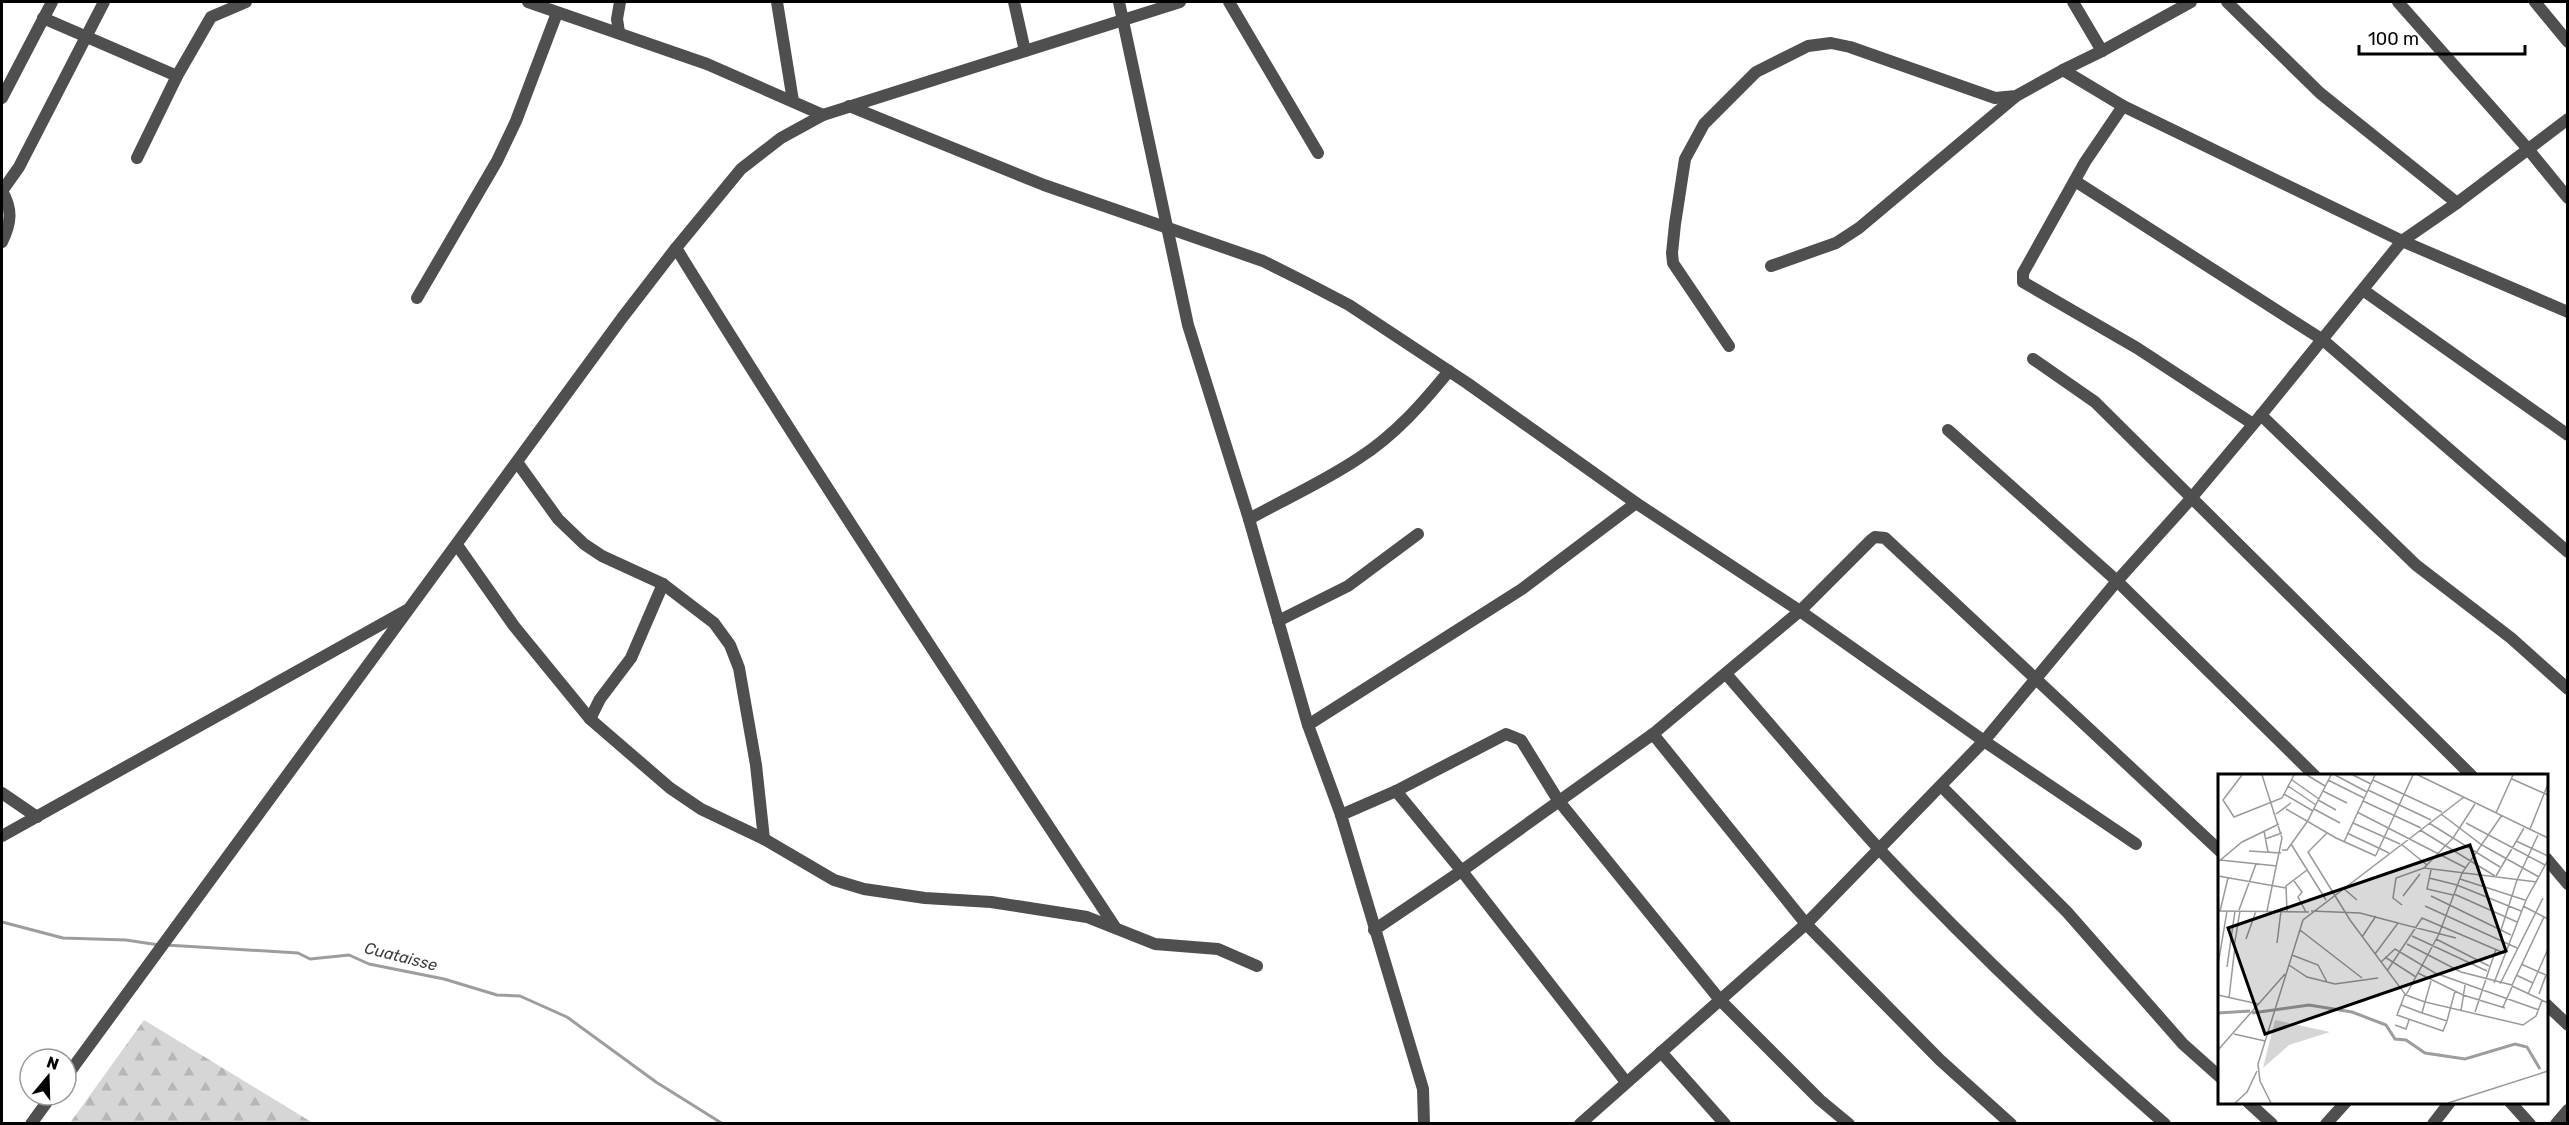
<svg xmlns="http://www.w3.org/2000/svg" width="2569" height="1125" font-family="Rubik,sans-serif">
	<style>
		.forest { fill: url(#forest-firs) }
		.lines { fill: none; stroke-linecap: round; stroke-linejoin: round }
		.stream { stroke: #9d9d9d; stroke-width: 3 }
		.minor { stroke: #4f4f4f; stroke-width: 12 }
		.labels { text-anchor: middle; stroke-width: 4.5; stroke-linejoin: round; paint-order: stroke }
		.water-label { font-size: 16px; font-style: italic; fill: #3e3e3e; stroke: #fff }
		.inset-river { fill: none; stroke: #9d9d9d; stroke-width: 3 }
		.inset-road { fill: none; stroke: #999; stroke-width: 1.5 }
		.view { fill: #000; fill-opacity: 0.15; stroke: #000; stroke-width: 3 }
		.inset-edge { fill: none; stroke: #000; stroke-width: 3 }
	</style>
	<defs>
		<pattern id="forest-firs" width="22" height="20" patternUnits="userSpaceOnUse" patternTransform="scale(1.5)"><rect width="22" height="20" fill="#d6d6d6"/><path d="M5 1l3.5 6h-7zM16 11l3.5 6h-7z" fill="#b6b6b6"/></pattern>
	</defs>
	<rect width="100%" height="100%" fill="#fff"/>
	<path class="forest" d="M 144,1020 L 313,1123 L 70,1123 Z"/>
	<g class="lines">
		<g class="stream">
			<path d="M 2,922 L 63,938 L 126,940 L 159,945"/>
			<path d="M 166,945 L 298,953 L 310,959 L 349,955 L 369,964 L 444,979 L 497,995 L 520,996 L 567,1017 L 656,1082 L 723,1124"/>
		</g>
		<g class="minor">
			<path d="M 528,2 L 707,64 L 823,115"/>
			<path d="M 777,2 L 793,101"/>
			<path d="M 1014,2 L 1025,51"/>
			<path d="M 1119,2 L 1188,325 L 1249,519 L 1308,725 L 1341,815 L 1423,1089 L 1424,1124"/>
			<path d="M 1229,2 L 1318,153"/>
			<path d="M 2073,2 L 2102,51"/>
			<path d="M 2191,2 L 2102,51 L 2063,70 L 2123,106 L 2402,241 L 2568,312"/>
			<path d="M 2227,2 L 2320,93 L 2457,203"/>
			<path d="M 2398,2 L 2528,149 L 2568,198"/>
			<path d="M 2535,2 L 2568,42"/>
			<path d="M 43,18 L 177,76"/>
			<path d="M 619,32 L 617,19 L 620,2"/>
			<path d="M 2,98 L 52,2"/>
			<path d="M 849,106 L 1044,185 L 1263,261 L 1305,282 L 1349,305 L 1467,383 L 1636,503"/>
			<path d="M 2123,106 L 2085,162 L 2023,273 L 2023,282 L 2137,348 L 2253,424"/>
			<path d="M 137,158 L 177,76 L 211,17 L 246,2"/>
			<path d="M 2075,181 L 2323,340 L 2568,552"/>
			<path d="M 2,191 L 19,167 L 104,2"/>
			<path d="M 2,242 C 11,223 13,210 2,191"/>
			<path d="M 676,248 C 818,478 967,702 1115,927"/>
			<path d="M 1771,266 L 1836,243 L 1859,228 L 2015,97"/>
			<path d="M 2363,290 L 2568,435"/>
			<path d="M 417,298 L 497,161 L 516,121 L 557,13"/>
			<path d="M 1729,346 L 1673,263 L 1672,253 L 1675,224 L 1685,159 L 1704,124 L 1756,72 L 1808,46 L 1831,43 L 1850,47 L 1995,98 L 2016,96 L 2063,70"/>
			<path d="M 2033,359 L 2095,402 L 2472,776"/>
			<path d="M 2261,415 L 2416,565 L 2511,638 L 2568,689"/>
			<path d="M 1948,430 L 2117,581 L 2315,776"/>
			<path d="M 517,462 L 558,519 L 584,544 L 602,556 L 663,584 L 714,623 L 730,645 L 739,668 L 756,765 L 764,839"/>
			<path d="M 1249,519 C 1285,499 1325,481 1359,458 C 1395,435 1422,404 1449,371"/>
			<path d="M 457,545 L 514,626 L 590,719 L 670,788 L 701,809 L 764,839 L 834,880 L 864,889 L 925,898 L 991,902 L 1087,917 L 1155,944 L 1218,949 L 1257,966"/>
			<path d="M 1278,621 L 1348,586 L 1418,534"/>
			<path d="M 1726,674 C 1777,732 1827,792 1879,849 C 1969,945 2066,1037 2165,1124"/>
			<path d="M 590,719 L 600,699 L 631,658 L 663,584"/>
			<path d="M 1308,725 L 1522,589 L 1636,503 L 1800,611 L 1984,741 L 2136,844"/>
			<path d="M 1653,734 L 1806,924 L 1940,1060 L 2011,1124"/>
			<path d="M 1941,786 L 2067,912 L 2183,1044 L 2220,1077"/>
			<path d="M 1396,791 L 1465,875 L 1626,1082"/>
			<path d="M 2,793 L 37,817"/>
			<path d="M 1341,815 L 1396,791 L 1506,734 L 1521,740 L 1558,800 L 1720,1000 L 1820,1100 L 1849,1124"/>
			<path d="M 2,836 L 407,610"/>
			<path d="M 2546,858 L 2568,884"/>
			<path d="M 1374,930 L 1460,872 L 1653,734 L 1800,611 L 1871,540 L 1875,537 L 1885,538 L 2220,851"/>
			<path d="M 2546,1004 L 2568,1025"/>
			<path d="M 1661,1052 L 1725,1124"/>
			<path d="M 66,1077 L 622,318 L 676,248 L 741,169 L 781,138 L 823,115 L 1180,2"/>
			<path d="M 2248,1102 L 2272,1124"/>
			<path d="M 2510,1102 L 2530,1124"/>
			<path d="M 31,1124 L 52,1095"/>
			<path d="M 1580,1124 L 1806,924 L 1984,741 L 2117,581 L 2188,502 L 2261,415 L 2402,241 L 2457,203 L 2568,119"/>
			<path d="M 2326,1124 L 2346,1102"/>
			<path d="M 2433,1124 L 2450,1102"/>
			<path d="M 2556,1124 L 2568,1110"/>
		</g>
	</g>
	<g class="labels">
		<g class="water-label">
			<text transform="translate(401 956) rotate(14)" y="6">Cuataisse</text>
		</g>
	</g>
	<g transform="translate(2218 774)">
		<rect width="330" height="330" fill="#fff"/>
		<path d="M 57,246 L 112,258 L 71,271 L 45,294 Z" fill="#d6d6d6"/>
		<path class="inset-river" d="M 0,239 L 32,237M 34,239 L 91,231 L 134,238 L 168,251 L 177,265 L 188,266 L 207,279 L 247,285 L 297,270 L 309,273 L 322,295"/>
		<path class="inset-road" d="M 24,1 L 5,26 L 16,43 L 64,24 L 76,1M 44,1 L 64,64 L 49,137M 89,1 L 107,12M 117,1 L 149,18M 135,1 L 153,10M 200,1 L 330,64M 294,5 L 330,21M 74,6 L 101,25M 110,6 L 146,24M 155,6 L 224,38M 70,12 L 98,31M 150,16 L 213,46M 105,17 L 129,29M 66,20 L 95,37M 100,26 L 118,36M 145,27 L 203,54M 257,30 L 235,64 L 282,93M 68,35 L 118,64 L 158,82M 96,35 L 122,49M 139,38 L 248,94M 278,39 L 295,1M 58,40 L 73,29M 223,40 L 264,71 L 321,103M 135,49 L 182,70M 211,49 L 235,64 L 206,94 L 319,108M 248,49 L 327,91M 312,55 L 330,10M 202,56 L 277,102M 46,57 L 50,78M 109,59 L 90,78 L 132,146 L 187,220 L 179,241 L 225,257 L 229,247M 129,59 L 171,79M 47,65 L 64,59M 298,67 L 330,82M 126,68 L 157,1M 73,70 L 108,126M 183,70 L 209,91M 64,76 L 69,76 L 89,48 L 113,1M 31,77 L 63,79M 158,81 L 195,1M 2,86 L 59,92M 0,88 L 24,68 L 61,50M 213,96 L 209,115 L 235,121M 0,102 L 68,114M 278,102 L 306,54M 211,104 L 239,111 L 303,137M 242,105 L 307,126M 76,107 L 84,118 L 80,123 L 88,138M 125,114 L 139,126M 236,120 L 299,148M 185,122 L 202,100M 213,122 L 293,161M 184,131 L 175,124 L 178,104 L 206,94M 207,132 L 299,174M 305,132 L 330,145M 21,136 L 38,90M 0,137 L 91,138M 2,137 L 10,104M 69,137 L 68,112 L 89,96M 93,137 L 142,139 L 180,149M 82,156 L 144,204M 283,156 L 299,106 L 320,61M 194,162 L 269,197M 144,163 L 158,142M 28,165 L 38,137M 218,165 L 271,192M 59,169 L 63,137M 189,170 L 243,198 L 294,211 L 326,143M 16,173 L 22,137M 157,180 L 180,149 L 238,164M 74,181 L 100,191 L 109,208M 167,183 L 198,203M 163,188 L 177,175 L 217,199 L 321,236M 303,190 L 330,202M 0,191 L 9,137M 71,191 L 89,203 L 117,210 L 160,204M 9,193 L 17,137M 169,197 L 204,144 L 286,179M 200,199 L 245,221 L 287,234M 298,201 L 315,209M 213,207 L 207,228 L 305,251 L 318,242 L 324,226M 276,209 L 308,126 L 330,86M 282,210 L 325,124M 294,212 L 330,229M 237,217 L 229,247 L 204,239 L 207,228 L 188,221 L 221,160 L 244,99 L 284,41M 310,220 L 330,175M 321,220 L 328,201M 0,221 L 40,230M 11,224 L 17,172M 183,231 L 204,239M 285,233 L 294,213M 243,237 L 247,211M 257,238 L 278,175M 177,251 L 188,255 L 191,246M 16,260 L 47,267M 0,276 L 67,200M 17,329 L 29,318 L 39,297M 53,329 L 42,307 L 40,290 L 85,146 L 246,23M 230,329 L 330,297"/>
		<path class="view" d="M 252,71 L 288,177 L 47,260 L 10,154 Z"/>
		<rect width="330" height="330" class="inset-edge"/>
	</g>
	<rect width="2569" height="1125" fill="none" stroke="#000000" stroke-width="6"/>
	<g transform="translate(48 1077) rotate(19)"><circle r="28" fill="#ffffff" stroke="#999999" stroke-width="1.5"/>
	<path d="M0-4.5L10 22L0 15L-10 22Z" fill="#000000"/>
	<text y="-9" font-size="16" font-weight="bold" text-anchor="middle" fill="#000000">N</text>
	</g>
	<path d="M2359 45v9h166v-9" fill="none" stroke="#000000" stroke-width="3"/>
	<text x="2368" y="45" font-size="18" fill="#000000" stroke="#ffffff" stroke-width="4.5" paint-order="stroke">100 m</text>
</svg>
